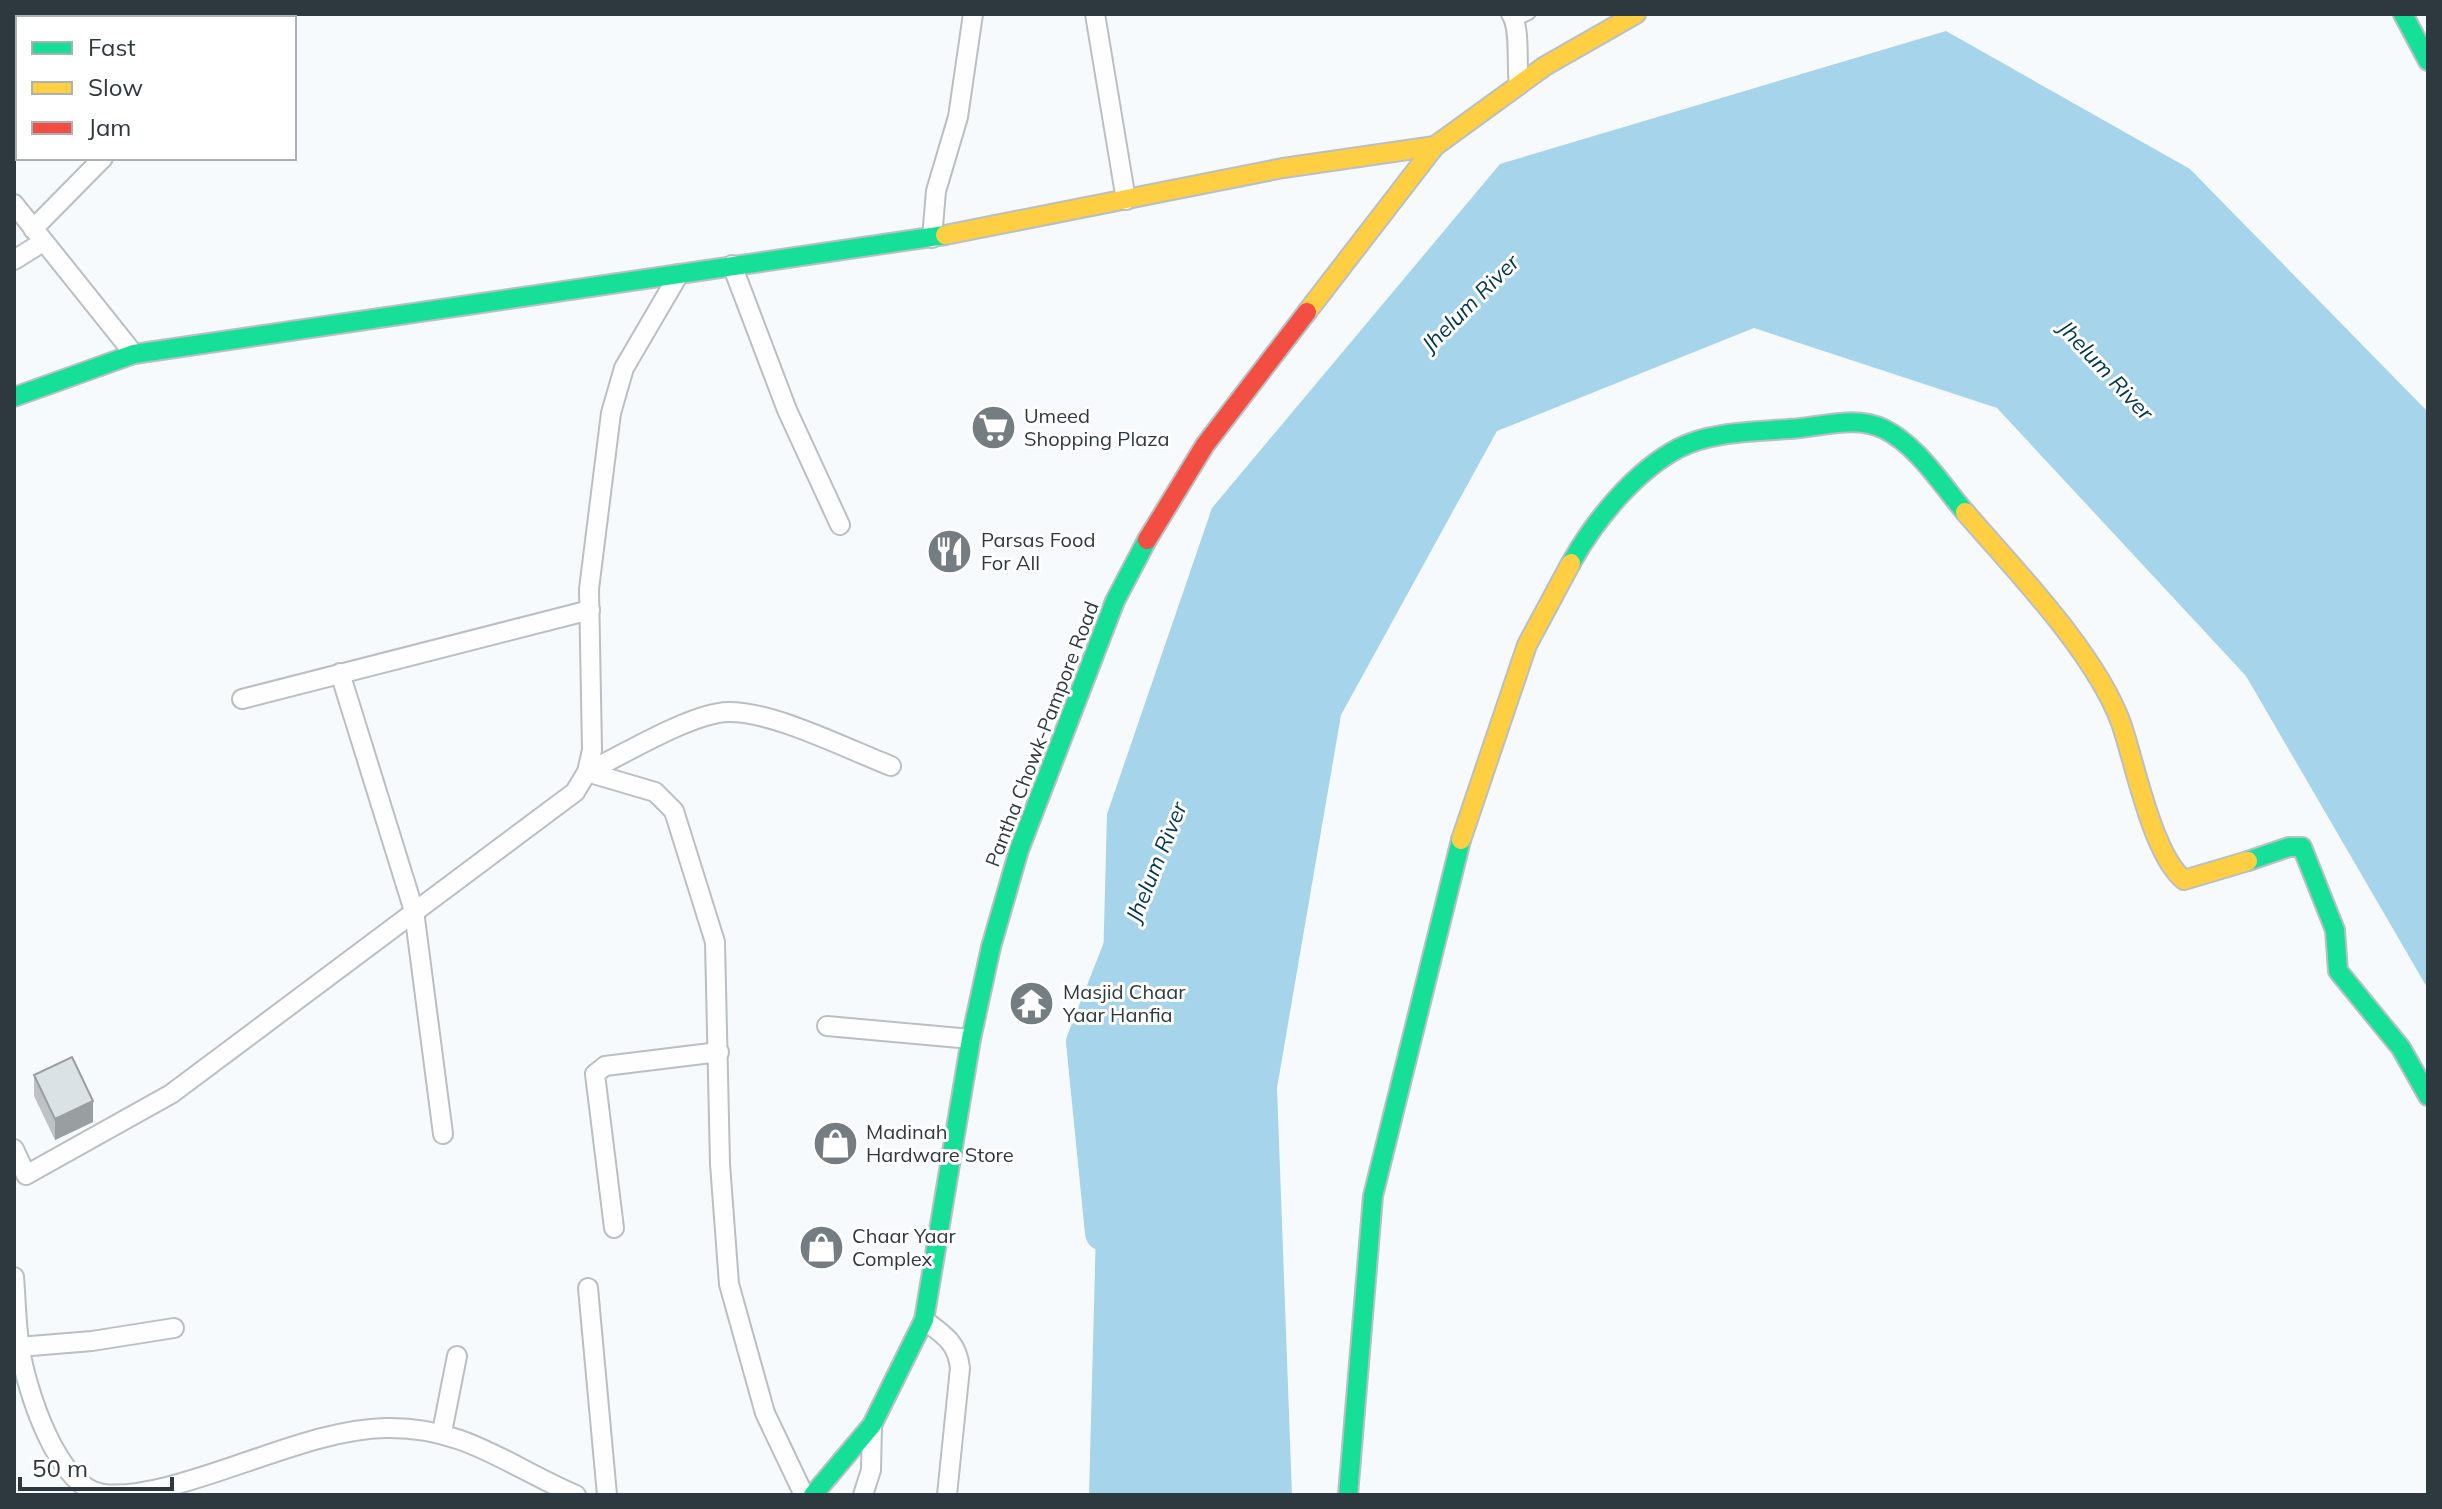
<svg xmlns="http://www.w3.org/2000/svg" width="2442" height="1509" font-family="Mulish,sans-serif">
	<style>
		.water { fill: #a6d4eb }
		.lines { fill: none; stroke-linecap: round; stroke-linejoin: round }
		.river { stroke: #a6d4eb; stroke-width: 36 }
		.lane-casing { stroke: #b9bfc3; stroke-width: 13 }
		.street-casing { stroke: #b9bfc3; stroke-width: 22 }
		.fast-casing { stroke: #b9bfc3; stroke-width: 22 }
		.slow-casing { stroke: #b9bfc3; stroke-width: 22 }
		.jam-casing { stroke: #b9bfc3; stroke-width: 22 }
		.lane { stroke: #fefeff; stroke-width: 9 }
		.street { stroke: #fefeff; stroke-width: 18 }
		.fast { stroke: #16e098; stroke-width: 18 }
		.slow { stroke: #ffcf43; stroke-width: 18 }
		.jam { stroke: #f24e42; stroke-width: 18 }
		.wall { fill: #bcc2c6 }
		.shaded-wall { fill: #999ea1 }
		.building { fill: #dbe2e6; stroke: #999ea1; stroke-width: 2 }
		.labels { text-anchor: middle; stroke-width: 6; stroke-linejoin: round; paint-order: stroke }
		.poi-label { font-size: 20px; fill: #2e393f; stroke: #fff; text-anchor: start }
		.street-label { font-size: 20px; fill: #2e393f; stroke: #fff }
		.water-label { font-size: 22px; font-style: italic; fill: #00374e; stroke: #fff }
	</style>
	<rect width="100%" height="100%" fill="#f7fafc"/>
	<path class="water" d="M 1946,31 L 2190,169 L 2428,412 L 2428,989 L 2246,676 L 1997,408 L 1754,328 L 1497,431 L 1341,715 L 1277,1088 L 1292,1495 L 1089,1495 L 1107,814 L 1212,508 L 1500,164 Z"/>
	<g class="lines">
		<path class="river" d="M 1103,1233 L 1084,1042 L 1121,948"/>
		<defs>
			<path id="lane" d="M 1516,21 L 1530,14"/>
			<g id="street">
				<path d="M 1095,14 L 1126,200"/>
				<path d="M 1511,14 C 1521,28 1516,65 1519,85"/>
				<path d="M 14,204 L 134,354"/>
				<path d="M 33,229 L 103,158"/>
				<path d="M 932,238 L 936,191 L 958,117 L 973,14"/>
				<path d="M 14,260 L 43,242"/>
				<path d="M 732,265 L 787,410 L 840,525"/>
				<path d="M 340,673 L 414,911 L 443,1134"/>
				<path d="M 242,699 L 590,610"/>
				<path d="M 587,772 L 655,792 L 674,811 L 715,942 L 720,1164 L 729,1284 L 765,1413 L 804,1495"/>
				<path d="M 587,772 C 623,755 691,713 728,712 C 773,711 847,749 891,766"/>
				<path d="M 827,1026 L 971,1039"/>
				<path d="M 14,1149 L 26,1175 L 171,1094 L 575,792 L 587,772 L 592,750 L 589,589 L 611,413 L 624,368 L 679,274"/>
				<path d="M 614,1228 L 595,1074 L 605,1066 L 719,1052"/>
				<path d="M 14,1277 C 16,1300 16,1325 20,1349 C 26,1388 57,1488 103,1494 C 148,1499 218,1471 261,1457 C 299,1444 344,1429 385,1428 C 464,1426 508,1466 576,1495"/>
				<path d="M 588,1288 L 607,1495"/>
				<path d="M 924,1320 C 944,1335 957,1342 960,1368 L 947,1495"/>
				<path d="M 19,1347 L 92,1341 L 174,1328"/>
				<path d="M 442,1432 L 457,1356"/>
				<path d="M 863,1495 L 871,1470 L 872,1425"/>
			</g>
			<g id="fast">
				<path d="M 2403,14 L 2428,61"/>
				<path d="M 14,397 L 134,354 L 945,235"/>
				<path d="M 1571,563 C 1595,520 1635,471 1679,448 C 1713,430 1763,432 1800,428 C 1828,425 1858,416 1884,429 C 1918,446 1941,484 1965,512"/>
				<path d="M 2248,861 L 2289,847 L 2302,847 L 2335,930 L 2338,971 L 2401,1048 L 2428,1096"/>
				<path d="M 813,1495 L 872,1425 L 924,1320 L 971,1039 L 991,947 L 1019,850 L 1115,601 L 1147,540"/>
				<path d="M 1348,1495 L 1373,1196 L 1461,840"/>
			</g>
			<g id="slow">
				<path d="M 945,235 L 1283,168 L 1435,146"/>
				<path d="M 1307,312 L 1435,146 L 1545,66 L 1636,14"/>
				<path d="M 1965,512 C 2015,570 2095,652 2121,723 C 2135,763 2152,854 2184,880 L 2248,861"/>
				<path d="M 1461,840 L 1527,645 L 1571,563"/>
			</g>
			<path id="jam" d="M 1147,540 L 1205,445 L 1307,312"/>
		</defs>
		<use href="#lane" class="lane-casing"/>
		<use href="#street" class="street-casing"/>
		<use href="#fast" class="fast-casing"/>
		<use href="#slow" class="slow-casing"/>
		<use href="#jam" class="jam-casing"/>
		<use href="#lane" class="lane"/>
		<use href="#street" class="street"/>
		<use href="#fast" class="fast"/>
		<use href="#slow" class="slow"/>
		<use href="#jam" class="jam"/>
	</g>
	<path class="wall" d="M 34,1075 L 93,1122 L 55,1140 L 34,1096 Z"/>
	<path class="shaded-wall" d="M 93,1101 L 93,1122 L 55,1140 L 55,1119 Z"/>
	<path class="building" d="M 72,1057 L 93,1101 L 55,1119 L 34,1075 Z"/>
	<defs>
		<symbol id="supermarket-disc" viewBox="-11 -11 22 22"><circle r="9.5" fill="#747d81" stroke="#fff"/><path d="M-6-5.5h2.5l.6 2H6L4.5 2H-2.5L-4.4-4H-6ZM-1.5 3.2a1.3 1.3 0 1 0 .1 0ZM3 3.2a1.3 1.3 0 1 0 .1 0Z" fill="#fff"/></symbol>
		<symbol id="restaurant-disc" viewBox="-11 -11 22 22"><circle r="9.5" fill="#747d81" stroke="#fff"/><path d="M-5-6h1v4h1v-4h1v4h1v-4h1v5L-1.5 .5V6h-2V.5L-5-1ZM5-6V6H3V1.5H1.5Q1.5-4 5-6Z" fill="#fff"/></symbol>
		<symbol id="temple-disc" viewBox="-11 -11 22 22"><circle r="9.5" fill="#747d81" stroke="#fff"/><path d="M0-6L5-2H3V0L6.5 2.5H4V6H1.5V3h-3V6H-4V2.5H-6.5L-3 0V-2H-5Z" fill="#fff"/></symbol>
		<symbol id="shop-disc" viewBox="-11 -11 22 22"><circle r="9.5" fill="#747d81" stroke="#fff"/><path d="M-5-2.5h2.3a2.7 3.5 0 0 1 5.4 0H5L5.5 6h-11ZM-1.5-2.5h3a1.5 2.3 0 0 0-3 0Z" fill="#fff"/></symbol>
	</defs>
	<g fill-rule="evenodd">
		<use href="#supermarket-disc" x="968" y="402" width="51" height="51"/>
		<use href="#restaurant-disc" x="924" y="526" width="51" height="51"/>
		<use href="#temple-disc" x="1006" y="978" width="51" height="51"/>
		<use href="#shop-disc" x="810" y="1118" width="51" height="51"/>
		<use href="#shop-disc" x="796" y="1222" width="51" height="51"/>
	</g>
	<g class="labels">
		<g class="poi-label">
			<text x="1024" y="423">Umeed<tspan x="1024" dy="23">Shopping Plaza</tspan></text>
			<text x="981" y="547">Parsas Food<tspan x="981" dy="23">For All</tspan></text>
			<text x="1063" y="999">Masjid Chaar<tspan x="1063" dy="23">Yaar Hanfia</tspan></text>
			<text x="866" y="1139">Madinah<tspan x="866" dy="23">Hardware Store</tspan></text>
			<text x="852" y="1243">Chaar Yaar<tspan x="852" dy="23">Complex</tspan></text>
		</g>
		<g class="street-label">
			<text transform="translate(1042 734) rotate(-69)" y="7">Pantha Chowk-Pampore Road</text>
		</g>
		<g class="water-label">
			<text transform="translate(1470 303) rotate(-45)" y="8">Jhelum River</text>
			<text transform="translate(2106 370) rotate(47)" y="8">Jhelum River</text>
			<text transform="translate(1156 862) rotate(-68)" y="8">Jhelum River</text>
		</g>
	</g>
	<rect width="2442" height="1509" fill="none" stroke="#2e393f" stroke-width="32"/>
	<rect x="16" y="16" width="280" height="144" fill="#ffffff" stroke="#abb0b2" stroke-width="2"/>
	<rect x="32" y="42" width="40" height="12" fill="#16e098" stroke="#abb0b2" stroke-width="2"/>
	<text x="88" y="56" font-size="24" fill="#2e393f">Fast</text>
	<rect x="32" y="82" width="40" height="12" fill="#ffcf43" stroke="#abb0b2" stroke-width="2"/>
	<text x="88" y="96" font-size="24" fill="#2e393f">Slow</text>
	<rect x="32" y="122" width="40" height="12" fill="#f24e42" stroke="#abb0b2" stroke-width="2"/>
	<text x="88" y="136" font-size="24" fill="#2e393f">Jam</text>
	<path d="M20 1477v12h152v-12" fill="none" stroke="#2e393f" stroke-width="4"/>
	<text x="32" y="1477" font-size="24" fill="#2e393f" stroke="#ffffff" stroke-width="6" paint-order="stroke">50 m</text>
</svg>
